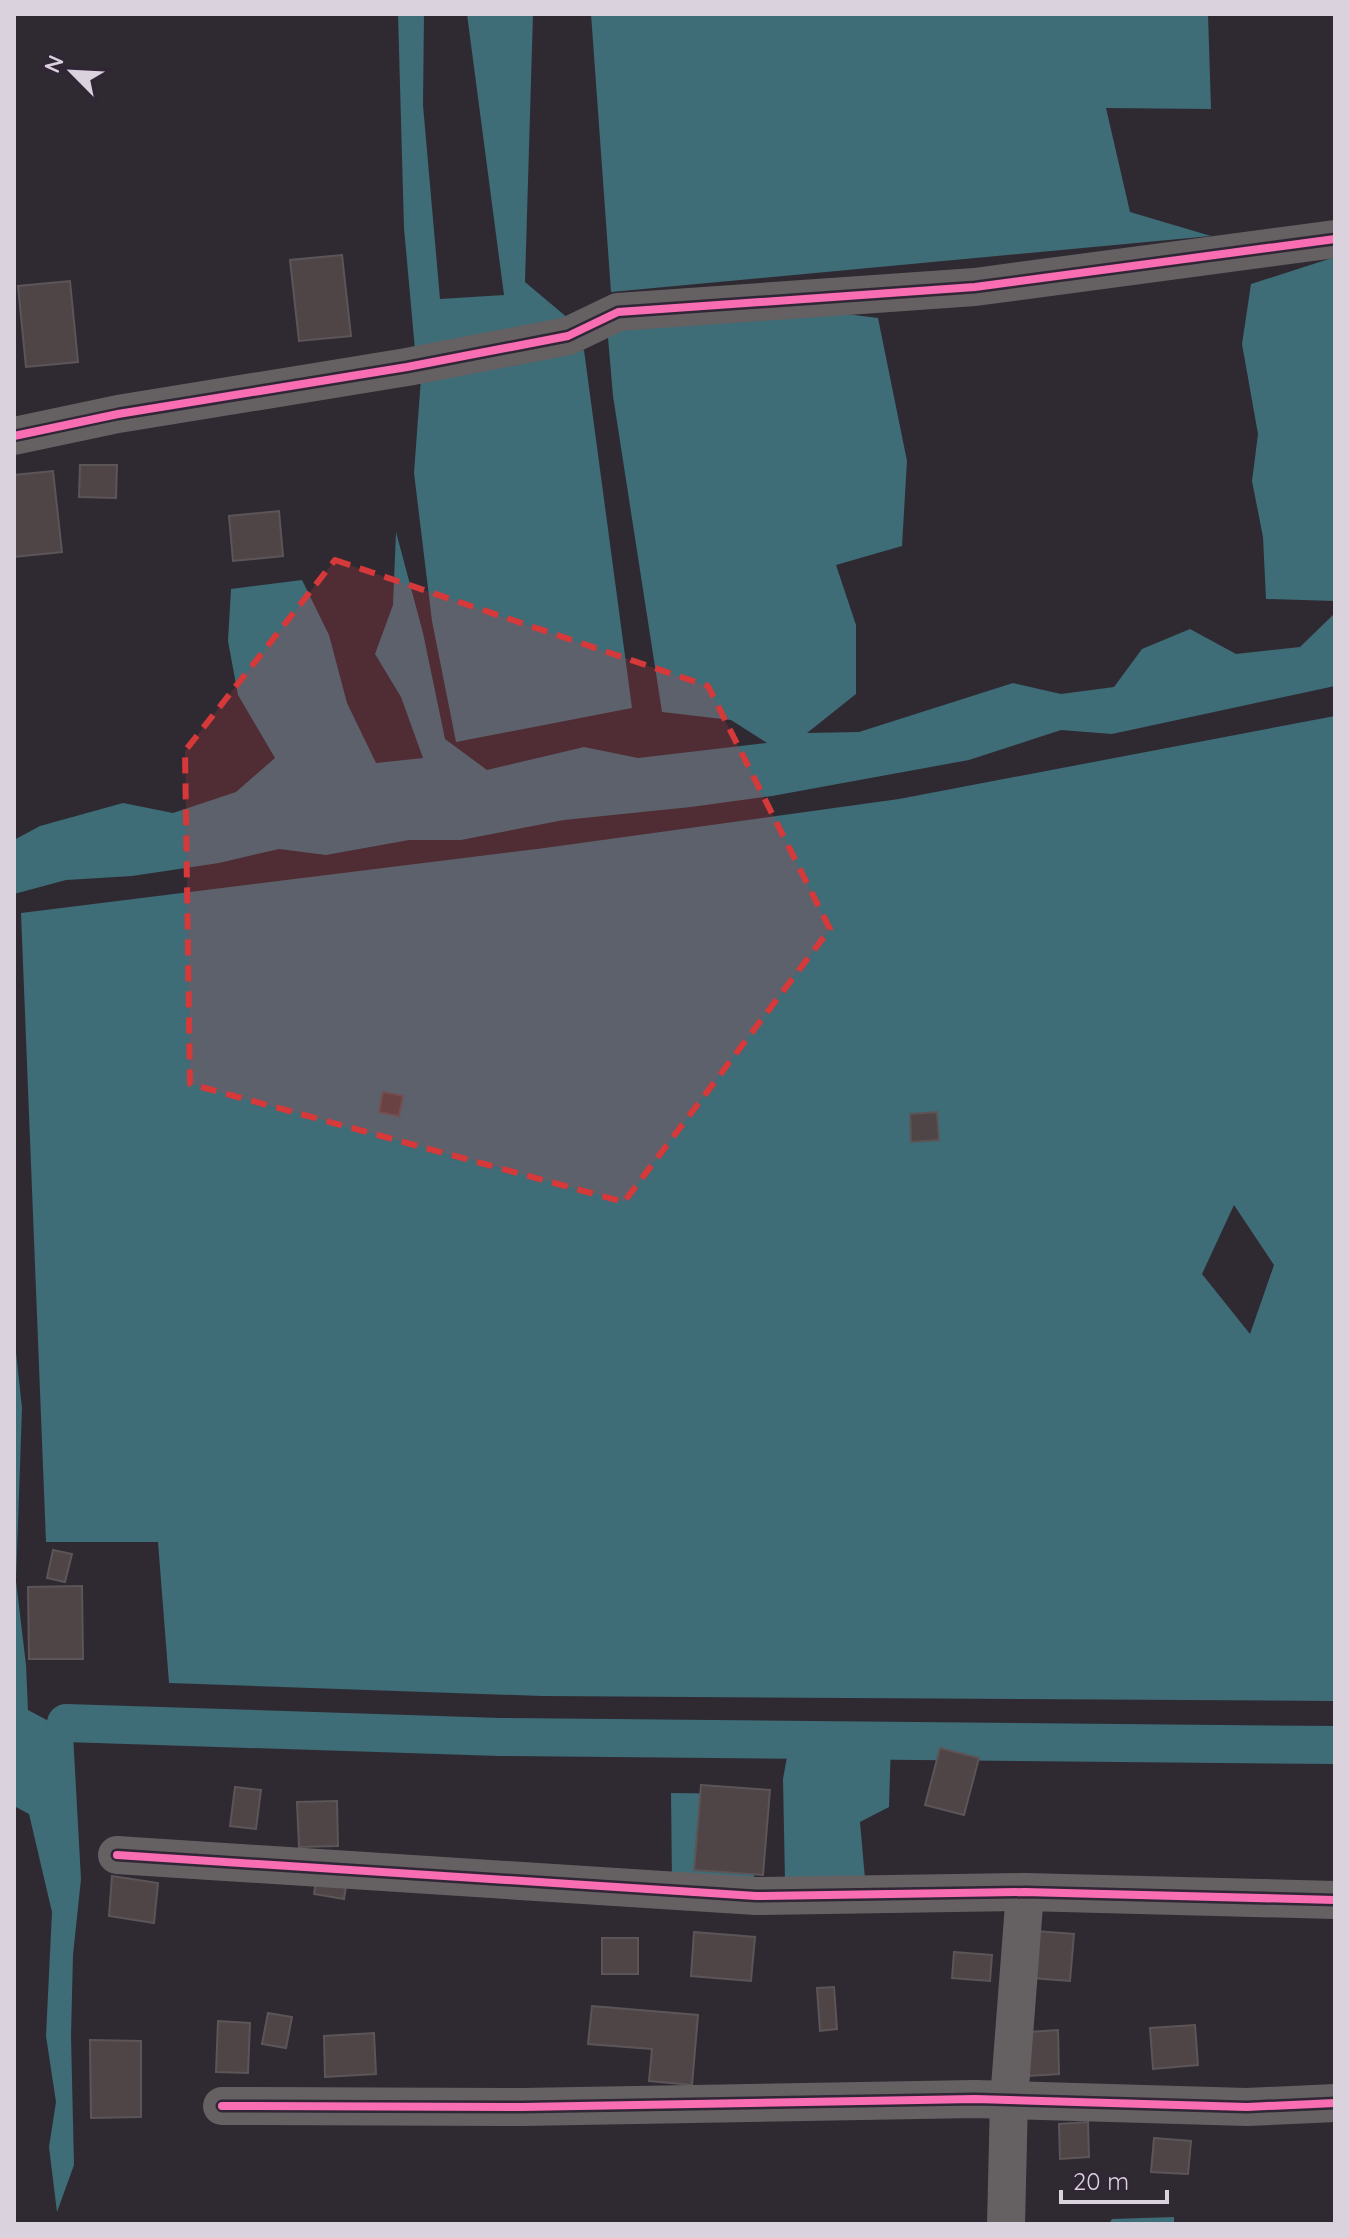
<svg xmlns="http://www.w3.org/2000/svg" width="1349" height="2238" font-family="Quicksand,sans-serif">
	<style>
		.water { fill: #3e6c77; fill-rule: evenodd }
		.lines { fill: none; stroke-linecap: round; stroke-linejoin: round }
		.canal { stroke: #3e6c77; stroke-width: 38 }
		.building { fill: #4f4546; stroke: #5c5558; stroke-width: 2 }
		.minor { stroke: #656163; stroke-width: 38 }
		.cycleway-casing { stroke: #302635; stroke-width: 13 }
		.cycleway { stroke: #f96db3; stroke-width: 8 }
		.marked { fill: #d6393a; fill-opacity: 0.2; stroke: #d6393a; stroke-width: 6; stroke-dasharray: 16 10; stroke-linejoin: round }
	</style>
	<rect width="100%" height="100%" fill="#2f2a32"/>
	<g class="water">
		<path d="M 398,14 L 424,14 L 423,105 L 440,299 L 504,295 L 467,14 L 533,14 L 525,282 L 569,319 L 415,350 L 404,228 Z"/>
		<path d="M 591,14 L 1208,14 L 1211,109 L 1106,108 L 1130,212 L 1211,236 L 611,292 Z"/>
		<path d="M 1335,257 L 1335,601 L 1266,599 L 1263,537 L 1252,481 L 1258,434 L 1242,344 L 1251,284 Z"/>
		<path d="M 830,312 L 878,318 L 907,461 L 902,546 L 836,565 L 856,625 L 856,694 L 807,733 L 859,732 L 1013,683 L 1061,694 L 1114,687 L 1142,649 L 1190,629 L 1236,654 L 1300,647 L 1335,613 L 1335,686 L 1112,734 L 1061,730 L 969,760 L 772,796 L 691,807 L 564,820 L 461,840 L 409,840 L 326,855 L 279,849 L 219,863 L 132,876 L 66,880 L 14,894 L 14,840 L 40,826 L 123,803 L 173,813 L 236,792 L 275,758 L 238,695 L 228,641 L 231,589 L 302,580 L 329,635 L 347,703 L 376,763 L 423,758 L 401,697 L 375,654 L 393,605 L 396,532 L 423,633 L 445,739 L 487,770 L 584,747 L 638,758 L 767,743 L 731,720 L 662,712 L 613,396 L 607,326 Z"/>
		<path d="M 584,350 L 632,708 L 456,742 L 432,621 L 414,473 L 421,378 L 517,365 Z"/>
		<path d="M 1335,716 L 1335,1701 L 542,1696 L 169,1683 L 158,1542 L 46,1542 L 21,913 L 537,849 L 899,799 ZM 383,1093 L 403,1097 L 399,1116 L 379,1112 ZM 937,1112 L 939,1140 L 912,1141 L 911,1114 ZM 1234,1205 L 1274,1265 L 1250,1334 L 1202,1274 Z"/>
		<path d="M 14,1334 L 22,1408 L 16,1581 L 26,1665 L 28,1710 L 73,1734 L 81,1879 L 73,1955 L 71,2036 L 74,2165 L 57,2212 L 49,2147 L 56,2102 L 46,2036 L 52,1912 L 29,1814 L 14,1806 Z"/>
		<path d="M 790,1740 L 891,1741 L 889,1807 L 860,1822 L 866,1890 L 785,1882 L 783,1779 Z"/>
		<path d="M 671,1793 L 754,1794 L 760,1850 L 751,1889 L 672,1883 Z"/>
		<path d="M 1174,2217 L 1174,2224 L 1109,2224 L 1112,2219 Z"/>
	</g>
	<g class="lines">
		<path class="canal" d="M 66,1723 L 500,1737 L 1335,1745"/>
	</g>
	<g class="building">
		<path d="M 342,255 L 351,336 L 299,341 L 290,260 Z"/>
		<path d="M 70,281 L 78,362 L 26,367 L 18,286 Z"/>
		<path d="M 80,465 L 117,465 L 116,498 L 79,497 Z"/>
		<path d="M 53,471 L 62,552 L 14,557 L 14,475 Z"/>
		<path d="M 279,511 L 283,556 L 233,561 L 229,516 Z"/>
		<path d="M 383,1092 L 403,1096 L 399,1116 L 379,1112 Z"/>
		<path d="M 937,1112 L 939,1140 L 911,1142 L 910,1114 Z"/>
		<path d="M 53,1550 L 72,1554 L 65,1582 L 47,1578 Z"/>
		<path d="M 82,1586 L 83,1659 L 29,1659 L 28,1587 Z"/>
		<path d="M 940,1748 L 979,1758 L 964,1815 L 925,1805 Z"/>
		<path d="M 701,1785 L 770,1790 L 763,1875 L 694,1870 Z"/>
		<path d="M 235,1787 L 261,1790 L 256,1829 L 230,1826 Z"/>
		<path d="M 337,1801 L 338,1846 L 299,1847 L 297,1802 Z"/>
		<path d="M 112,1876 L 158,1883 L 154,1923 L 109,1916 Z"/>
		<path d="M 316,1881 L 346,1886 L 344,1899 L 314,1894 Z"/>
		<path d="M 1035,1931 L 1074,1934 L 1070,1981 L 1032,1978 Z"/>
		<path d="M 694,1932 L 755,1937 L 751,1981 L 691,1976 Z"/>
		<rect x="602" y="1938" width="36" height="36"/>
		<path d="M 954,1952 L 992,1955 L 990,1981 L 952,1978 Z"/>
		<path d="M 834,1987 L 837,2029 L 820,2031 L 817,1988 Z"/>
		<path d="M 592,2006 L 698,2015 L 692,2085 L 649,2081 L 652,2049 L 588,2044 Z"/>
		<path d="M 268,2013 L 292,2017 L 286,2048 L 262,2044 Z"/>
		<path d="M 218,2021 L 250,2023 L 248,2073 L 216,2072 Z"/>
		<path d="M 1195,2025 L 1198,2065 L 1153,2069 L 1150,2028 Z"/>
		<path d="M 1058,2030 L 1059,2074 L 1029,2076 L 1028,2032 Z"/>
		<path d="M 374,2033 L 376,2074 L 325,2077 L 324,2036 Z"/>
		<path d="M 90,2040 L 141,2041 L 141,2117 L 91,2118 Z"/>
		<path d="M 1088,2122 L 1089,2157 L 1060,2159 L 1059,2124 Z"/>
		<path d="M 1154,2138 L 1191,2141 L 1188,2174 L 1151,2172 Z"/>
	</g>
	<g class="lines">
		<g class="minor">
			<path d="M 14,436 L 118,414 L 407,367 L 568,336 L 618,312 L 975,287 L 1335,239"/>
			<path d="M 117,1855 L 756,1896 L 1025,1892 L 1335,1900"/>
			<path d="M 222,2106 L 522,2107 L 975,2099 L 1247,2107 L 1335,2103"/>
			<path d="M 1006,2224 L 1009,2100 L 1025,1892"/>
		</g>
		<defs>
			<g id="cycleway">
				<path d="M 14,436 L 118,414 L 407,367 L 568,336 L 618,312 L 975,287 L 1335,239"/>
				<path d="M 117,1855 L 756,1896 L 1025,1892 L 1335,1900"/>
				<path d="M 222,2106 L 522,2107 L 975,2099 L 1247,2107 L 1335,2103"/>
			</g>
		</defs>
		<use href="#cycleway" class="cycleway-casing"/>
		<use href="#cycleway" class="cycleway"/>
	</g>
	<path class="marked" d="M 335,560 L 708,686 L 830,929 L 624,1202 L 190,1084 L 185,751 Z"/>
	<rect width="1349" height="2238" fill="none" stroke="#dad3dd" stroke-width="32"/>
	<g transform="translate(72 72) rotate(294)" stroke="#302635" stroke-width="6" paint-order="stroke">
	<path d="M0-6L14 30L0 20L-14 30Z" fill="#dad3dd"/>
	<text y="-12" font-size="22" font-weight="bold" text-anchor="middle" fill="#dad3dd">N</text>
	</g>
	<path d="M1061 2190v12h106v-12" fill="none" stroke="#dad3dd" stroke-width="4"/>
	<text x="1073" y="2190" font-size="24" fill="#dad3dd" stroke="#302635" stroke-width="6" paint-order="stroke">20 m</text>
</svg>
